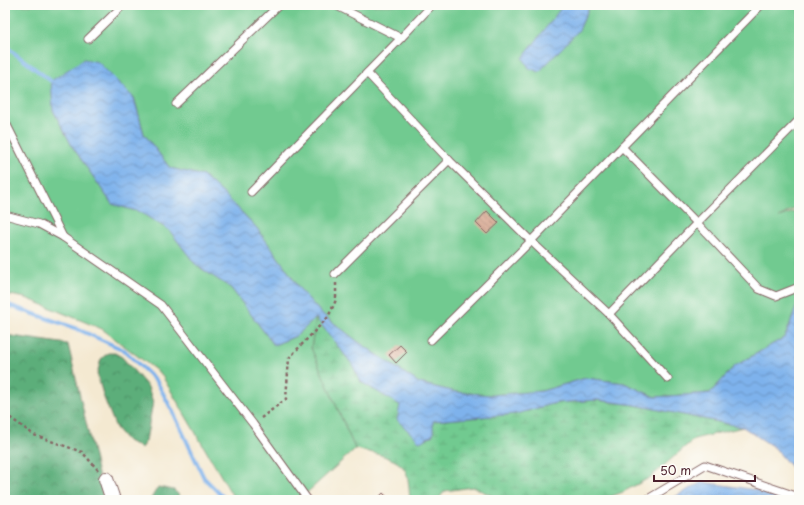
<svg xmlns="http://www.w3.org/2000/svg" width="804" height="505" font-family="'Playpen Sans',sans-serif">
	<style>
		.forest { fill: url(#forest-crowns); stroke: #536652 }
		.wetland { fill: url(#wetland-marsh); stroke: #5e745e }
		.green { fill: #71ca90; stroke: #5e745e }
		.water { fill: url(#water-waves); stroke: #64688c }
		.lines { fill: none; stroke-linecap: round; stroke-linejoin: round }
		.stream { stroke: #7eb2ec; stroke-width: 4 }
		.building { fill: url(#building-back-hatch) }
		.service-casing { stroke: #866665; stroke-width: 9 }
		.minor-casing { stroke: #866665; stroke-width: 16 }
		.path { stroke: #866665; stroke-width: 2.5; stroke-dasharray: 3 3; stroke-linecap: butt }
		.service { stroke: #fff; stroke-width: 7 }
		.minor { stroke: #fff; stroke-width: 14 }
	</style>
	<defs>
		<pattern id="forest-crowns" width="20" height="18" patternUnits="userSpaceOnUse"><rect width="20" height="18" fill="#5cae7a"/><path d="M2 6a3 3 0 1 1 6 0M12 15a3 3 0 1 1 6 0" fill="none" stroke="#4e8d64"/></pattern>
		<pattern id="wetland-marsh" width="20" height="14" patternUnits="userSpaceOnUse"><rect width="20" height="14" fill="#71ca90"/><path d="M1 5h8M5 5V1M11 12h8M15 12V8" fill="none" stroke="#63ad7c"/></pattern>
		<pattern id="water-waves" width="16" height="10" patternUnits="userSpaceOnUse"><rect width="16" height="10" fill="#7eb2ec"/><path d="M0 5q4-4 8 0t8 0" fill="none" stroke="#6990bf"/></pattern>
		<pattern id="building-back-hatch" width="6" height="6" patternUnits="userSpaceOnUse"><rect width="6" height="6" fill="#d7a791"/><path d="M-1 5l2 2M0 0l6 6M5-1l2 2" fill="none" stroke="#b08777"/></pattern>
	</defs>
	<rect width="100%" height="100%" fill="#fdfcf7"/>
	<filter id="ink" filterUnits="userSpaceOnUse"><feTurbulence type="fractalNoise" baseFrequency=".025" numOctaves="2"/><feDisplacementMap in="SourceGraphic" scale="8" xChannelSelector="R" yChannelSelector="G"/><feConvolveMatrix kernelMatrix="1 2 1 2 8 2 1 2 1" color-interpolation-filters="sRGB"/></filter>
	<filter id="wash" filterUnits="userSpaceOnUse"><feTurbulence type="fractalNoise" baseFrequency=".012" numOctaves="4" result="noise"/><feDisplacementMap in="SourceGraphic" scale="16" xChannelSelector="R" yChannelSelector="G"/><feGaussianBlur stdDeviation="0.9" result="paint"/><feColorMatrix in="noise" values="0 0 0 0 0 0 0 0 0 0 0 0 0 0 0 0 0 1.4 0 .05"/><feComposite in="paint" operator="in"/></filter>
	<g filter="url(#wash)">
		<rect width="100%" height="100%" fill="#f4e9d1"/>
		<g class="forest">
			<path d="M 5,335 L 68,344 L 104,500 L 5,500 Z"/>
			<path d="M 108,353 L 115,353 L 122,357 L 148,387 L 153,402 L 146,441 L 141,448 L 126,440 L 116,428 L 104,398 L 97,374 L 101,359 Z"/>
			<path d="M 158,487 L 174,490 L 184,500 L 150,500 Z"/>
		</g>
		<path class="wetland" d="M 316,318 L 352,364 L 361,382 L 401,405 L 432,421 L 516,414 L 556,403 L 597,400 L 635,405 L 743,427 L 694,439 L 651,477 L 623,492 L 601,500 L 501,500 L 473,487 L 445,491 L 440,497 L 439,500 L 410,500 C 409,492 409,479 406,472 C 400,457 369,452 355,449 L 311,348 Z"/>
		<path class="green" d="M 5,5 L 564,5 L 561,8 L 579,30 L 590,5 L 799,5 L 799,206 L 779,217 L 799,210 L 799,300 L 785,337 L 735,366 L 710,393 L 655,397 L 624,383 L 586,378 L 542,391 L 491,395 L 456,392 L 419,383 L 357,341 L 321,313 L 299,288 L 285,267 L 256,227 L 227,197 L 204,176 L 170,168 L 144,134 L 134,97 L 53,110 L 72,146 L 112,204 L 140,212 L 169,230 L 196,265 L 231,288 L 274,345 L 296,336 L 316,318 L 311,348 L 355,449 L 299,500 L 235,500 L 161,374 L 102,329 L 26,298 L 5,294 Z"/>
		<g class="water">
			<path d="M 564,5 L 590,5 L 579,30 L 539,72 L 529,68 L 523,58 L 561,8 Z"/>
			<path d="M 84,59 L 98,62 L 134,98 L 144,134 L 170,168 L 204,176 L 227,197 L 256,227 L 285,267 L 299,288 L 321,313 L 357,341 L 419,383 L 456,392 L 491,395 L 542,391 L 586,378 L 624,383 L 655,397 L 710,393 L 735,366 L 785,337 L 799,300 L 799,477 L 775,448 L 743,427 L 635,405 L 597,400 L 556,403 L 516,414 L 433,421 L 433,435 L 420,442 L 397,420 L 400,405 L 361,382 L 352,364 L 316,318 L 296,336 L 274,345 L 231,288 L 196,265 L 169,230 L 140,212 L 112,204 L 72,146 L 53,110 L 51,81 Z"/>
			<path d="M 702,482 L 757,490 L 780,500 L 669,500 Z"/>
		</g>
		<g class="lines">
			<g class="stream">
				<path d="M 5,46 L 51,81"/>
				<path d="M 5,304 L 75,328 L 124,350 L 157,382 L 174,414 L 204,478 L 226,500"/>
			</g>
		</g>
		<g id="blocks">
			<g class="building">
				<path d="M 487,211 L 499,223 L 487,234 L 476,223 Z"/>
				<path d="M 400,345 L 407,352 L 396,363 L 389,355 Z"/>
				<path d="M 383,493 L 390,500 L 376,500 Z"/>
			</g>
		</g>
	</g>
	<g filter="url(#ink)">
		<use href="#blocks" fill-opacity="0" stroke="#866665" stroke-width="1"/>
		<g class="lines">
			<defs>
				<g id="service">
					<path d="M 335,5 L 401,38"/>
					<path d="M 88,39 L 123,5"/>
					<path d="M 367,73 L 449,160 L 531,241 L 622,147 L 697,223 L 759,289 L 776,296 L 799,287"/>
					<path d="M 176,104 L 279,5"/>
					<path d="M 5,121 L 63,237"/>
					<path d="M 622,147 L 761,5"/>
					<path d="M 251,192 L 401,38 L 432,5"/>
					<path d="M 5,215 L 39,224 L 63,237 L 161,305 L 253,424 L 305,496 L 308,500"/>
					<path d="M 335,274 L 449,160"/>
					<path d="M 609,314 L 697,223 L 799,120"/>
					<path d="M 431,340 L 531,241 L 609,314 L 668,379"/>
					<path d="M 646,500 L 705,465 L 799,497"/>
				</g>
				<path id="minor" d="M 106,479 L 113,500"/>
			</defs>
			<use href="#service" class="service-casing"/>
			<use href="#minor" class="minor-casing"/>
			<g class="path">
				<path d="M 5,414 L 34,435 L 82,452 L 98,470"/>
				<path d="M 261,418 L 286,399 L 289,358 L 328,317 L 336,300 L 336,282"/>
			</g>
			<use href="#service" class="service"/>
			<use href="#minor" class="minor"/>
		</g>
	</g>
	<rect width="804" height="505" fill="none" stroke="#fdfcf7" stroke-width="20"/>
	<path d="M654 475v6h101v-6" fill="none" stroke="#4a1f2b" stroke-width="2"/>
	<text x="660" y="475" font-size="12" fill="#4a1f2b" stroke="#fdfcf7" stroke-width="3" paint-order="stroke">50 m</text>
</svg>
